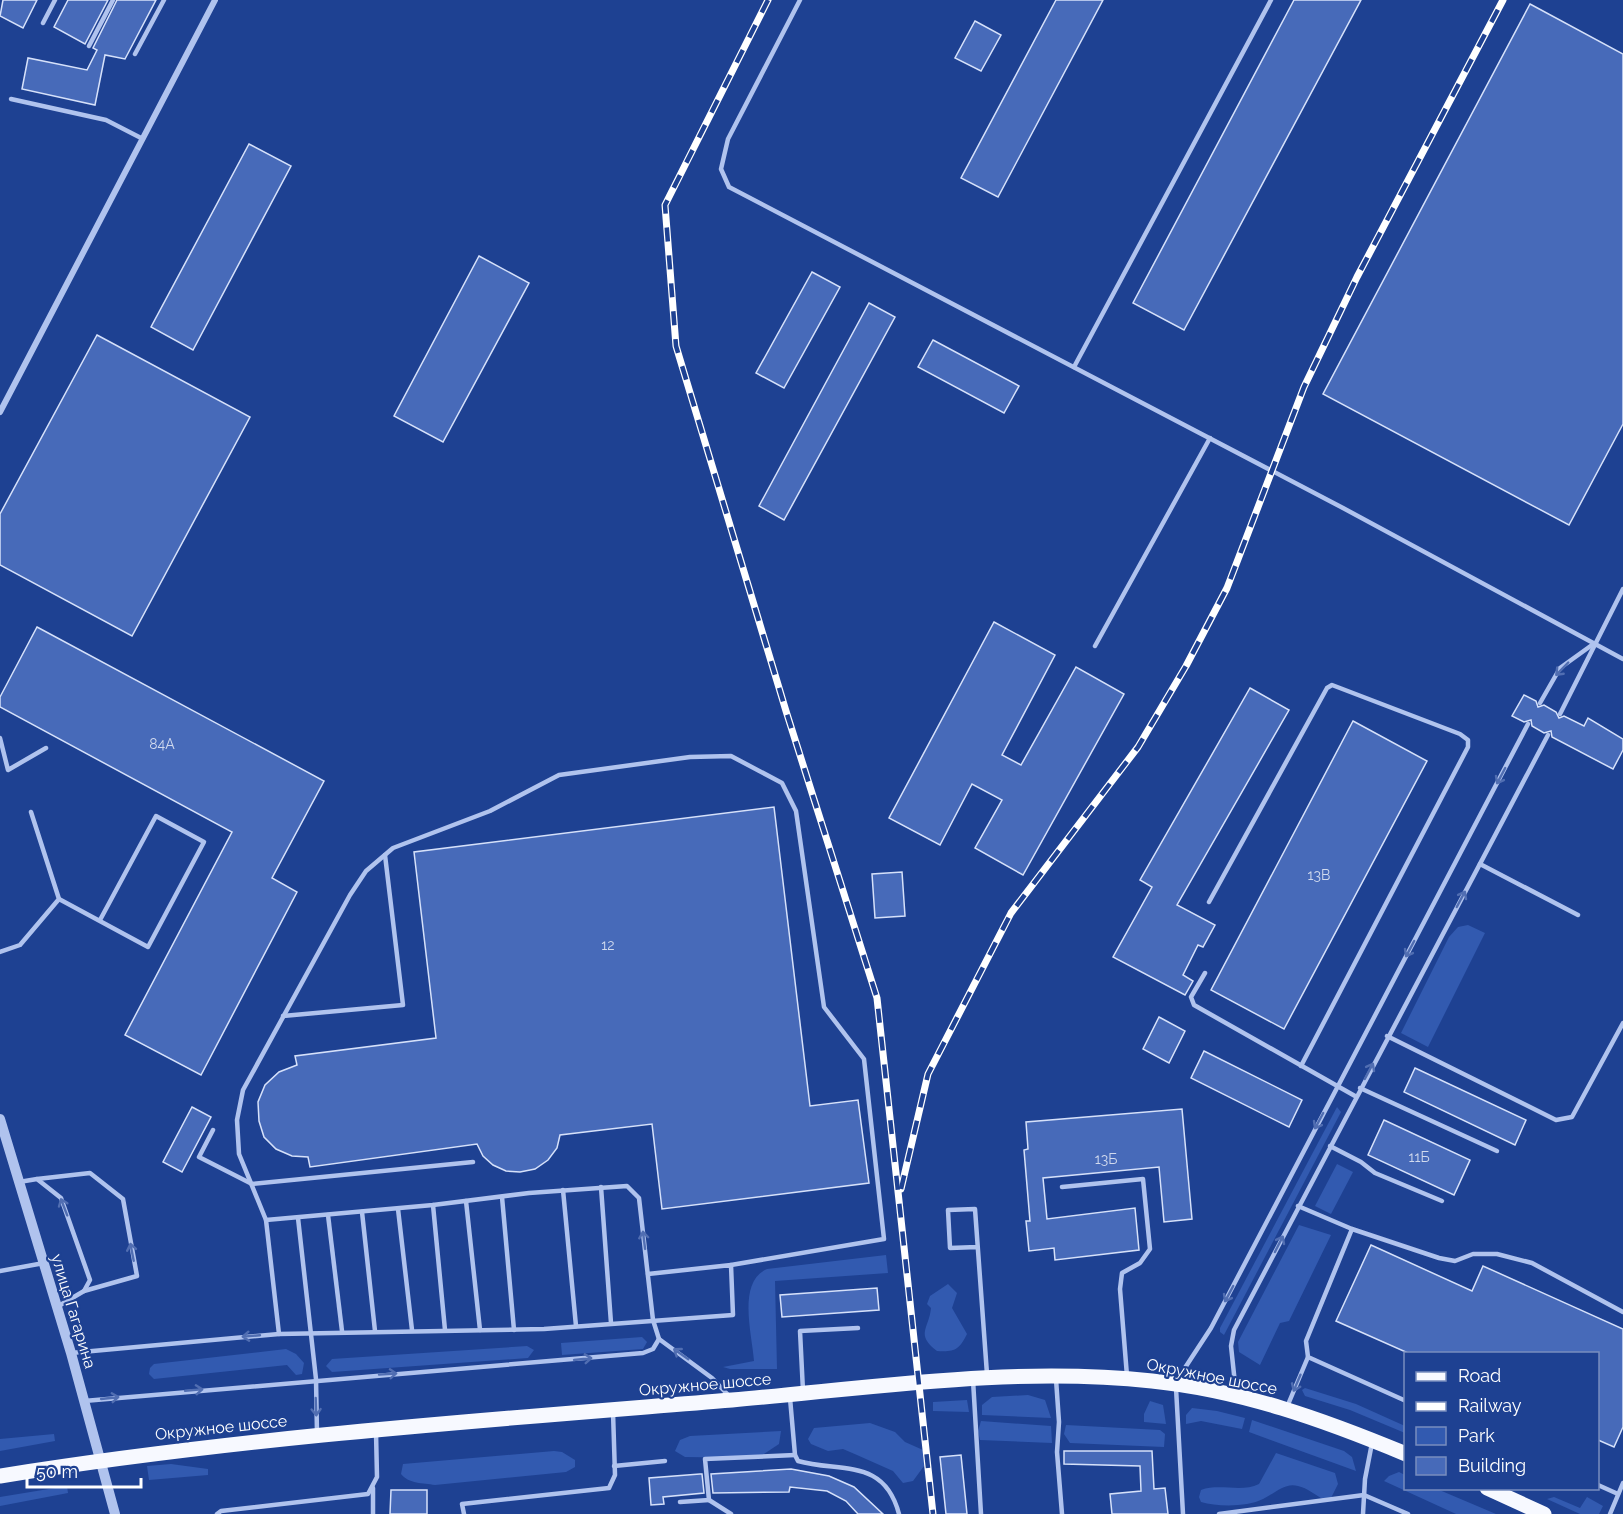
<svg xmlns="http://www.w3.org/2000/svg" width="1623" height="1514" font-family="Raleway,sans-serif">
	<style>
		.green { fill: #325ab0 }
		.building { fill: #476ab9; stroke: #d6e1fa; stroke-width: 1.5 }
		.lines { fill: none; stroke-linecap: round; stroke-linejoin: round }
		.service { stroke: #b0c3ee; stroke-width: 4.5 }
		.minor { stroke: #b0c3ee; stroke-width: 6 }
		.tertiary { stroke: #b0c3ee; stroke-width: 10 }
		.primary { stroke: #f7f9ff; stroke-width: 15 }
		.rail-casing { stroke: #fff; stroke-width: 7 }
		.rail { stroke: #1e4192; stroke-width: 4.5; stroke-dasharray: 14; stroke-linecap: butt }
		.oneway { stroke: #516eb2 }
		.labels { text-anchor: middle; stroke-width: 4.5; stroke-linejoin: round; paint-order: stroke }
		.number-label { font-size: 14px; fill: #d1daee }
		.street-label { font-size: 16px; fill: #fff; stroke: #1e4192 }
	</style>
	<rect width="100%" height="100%" fill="#1e4192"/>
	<g class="green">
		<path d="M 1468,925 L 1485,933 L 1428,1047 L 1401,1033 L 1449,937 L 1458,927 Z"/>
		<path d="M 1337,1107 L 1341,1112 L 1224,1335 L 1220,1332 L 1220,1328 Z"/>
		<path d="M 1337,1164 L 1353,1172 L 1331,1214 L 1315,1206 Z"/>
		<path d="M 1299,1225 L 1331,1235 L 1289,1321 L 1280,1323 L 1260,1365 L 1239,1352 L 1238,1342 Z"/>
		<path d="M 886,1255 L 888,1273 L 775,1281 L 777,1369 L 730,1369 L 723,1367 L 754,1361 C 752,1334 737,1282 767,1269 Z"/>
		<path d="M 948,1284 L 957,1293 L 952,1308 L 967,1334 C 959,1350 955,1352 937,1351 C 915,1334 929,1329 931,1308 L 927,1304 L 930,1296 Z"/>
		<path d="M 642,1337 L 647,1342 L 643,1349 L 562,1355 L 561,1343 Z"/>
		<path d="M 527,1346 L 534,1350 L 528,1358 L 332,1372 L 326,1366 L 332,1359 Z"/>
		<path d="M 286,1349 L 296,1354 L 304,1363 L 302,1374 L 296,1375 L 287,1365 L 154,1379 L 149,1374 L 150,1368 L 154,1364 Z"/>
		<path d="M 1305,1388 L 1356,1404 L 1405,1426 L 1405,1433 L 1350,1410 L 1305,1396 L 1302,1390 Z"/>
		<path d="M 1028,1395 L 1045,1400 L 1051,1418 L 982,1415 L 982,1405 L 992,1397 Z"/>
		<path d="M 967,1400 L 969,1412 L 933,1411 L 933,1402 Z"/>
		<path d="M 1150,1401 L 1163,1405 L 1166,1424 L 1144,1422 L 1144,1414 Z"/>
		<path d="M 1192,1408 L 1217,1411 L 1245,1418 L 1242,1429 L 1201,1421 L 1186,1424 L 1186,1415 Z"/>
		<path d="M 1252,1420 L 1344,1451 L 1352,1457 L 1356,1471 L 1249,1432 Z"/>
		<path d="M 981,1421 L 1051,1426 L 1052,1443 L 980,1440 L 978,1431 Z"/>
		<path d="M 870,1423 L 895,1432 L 905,1442 L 923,1450 L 924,1466 L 913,1481 L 903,1483 L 893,1471 L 857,1455 L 843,1449 L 828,1451 L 811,1444 L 808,1439 L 814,1428 Z"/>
		<path d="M 1066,1425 L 1160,1430 L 1165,1434 L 1164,1447 L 1070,1443 L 1064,1434 Z"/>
		<path d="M 781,1431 L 779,1444 L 758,1458 L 685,1457 L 675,1451 L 680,1440 L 690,1436 Z"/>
		<path d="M 54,1434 L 55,1441 L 0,1451 L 0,1439 Z"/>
		<path d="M 554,1451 L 562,1452 L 575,1460 L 575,1467 L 566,1472 L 435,1485 C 423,1483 409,1484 401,1474 L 403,1464 Z"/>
		<path d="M 1276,1453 L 1335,1473 L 1338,1484 L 1331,1498 L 1324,1500 C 1316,1495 1307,1488 1298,1486 C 1285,1482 1274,1494 1263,1499 C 1247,1507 1218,1507 1201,1502 L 1199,1497 L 1201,1490 C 1220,1483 1241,1493 1259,1484 Z"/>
		<path d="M 171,1464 L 208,1469 L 208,1475 L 149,1480 L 147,1466 Z"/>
		<path d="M 1399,1472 L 1405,1475 L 1406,1488 L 1437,1489 L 1496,1514 L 1456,1514 L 1384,1481 L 1389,1476 Z"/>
		<path d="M 67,1486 L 68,1493 L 0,1506 L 0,1497 Z"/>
		<path d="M 1554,1497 L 1580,1508 L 1587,1497 L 1603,1506 L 1599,1514 L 1580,1514 L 1547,1499 Z"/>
	</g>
	<g class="building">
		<path d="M 3,0 L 37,0 L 23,28 L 0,16 Z"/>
		<path d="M 68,0 L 108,0 L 85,44 L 54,27 Z"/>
		<path d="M 117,0 L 156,0 L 125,59 L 105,55 L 95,105 L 22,89 L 28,58 L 87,70 L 97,50 L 93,48 Z"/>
		<path d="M 1056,0 L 1103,0 L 998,197 L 961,178 Z"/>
		<path d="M 1294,0 L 1361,0 L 1184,330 L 1133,303 Z"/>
		<path d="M 1530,4 L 1623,54 L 1623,424 L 1569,525 L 1323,394 Z"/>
		<path d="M 975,21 L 1001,35 L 981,71 L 955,58 Z"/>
		<path d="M 249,144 L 291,166 L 193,350 L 151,327 Z"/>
		<path d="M 479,256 L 529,283 L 443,442 L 394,416 Z"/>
		<path d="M 812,272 L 840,287 L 784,388 L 756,373 Z"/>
		<path d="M 869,303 L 895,317 L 784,520 L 759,506 Z"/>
		<path d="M 97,335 L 250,417 L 132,636 L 0,565 L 0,514 Z"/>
		<path d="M 933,340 L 1019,386 L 1004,413 L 918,367 Z"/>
		<path d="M 994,622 L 1055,655 L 1002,755 L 1021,765 L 1076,667 L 1124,694 L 1023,875 L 975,848 L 1002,800 L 972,784 L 940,845 L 889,818 Z"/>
		<path d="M 37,627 L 324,781 L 272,878 L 297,892 L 201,1075 L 125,1035 L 232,832 L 0,707 L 0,697 Z"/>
		<path d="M 1250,688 L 1289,710 L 1177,905 L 1215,925 L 1203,947 L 1198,945 L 1183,975 L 1193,981 L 1185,995 L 1113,957 L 1152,887 L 1140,880 Z"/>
		<path d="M 1524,695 L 1536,701 L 1538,707 L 1544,705 L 1556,712 L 1559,718 L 1564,716 L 1584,726 L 1588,718 L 1623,739 L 1623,750 L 1613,769 L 1552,737 L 1551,731 L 1544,733 L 1532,726 L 1531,720 L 1524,722 L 1512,716 Z"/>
		<path d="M 1353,721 L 1427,761 L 1284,1029 L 1211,990 Z"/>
		<path d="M 774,807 L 810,1106 L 858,1100 L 869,1183 L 662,1209 L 652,1124 L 560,1135 L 557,1148 L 548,1160 L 535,1169 L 520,1172 L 506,1171 L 493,1165 L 483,1156 L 477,1144 L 310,1167 L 308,1157 L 292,1156 L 276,1149 L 264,1137 L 259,1121 L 258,1102 L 265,1085 L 279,1072 L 297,1065 L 295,1056 L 436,1038 L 414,852 Z"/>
		<path d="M 902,872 L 905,916 L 875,918 L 872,874 Z"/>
		<path d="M 1159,1017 L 1185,1031 L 1169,1063 L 1143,1049 Z"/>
		<path d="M 1204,1051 L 1302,1100 L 1289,1127 L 1191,1078 Z"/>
		<path d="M 1415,1068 L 1526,1120 L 1515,1145 L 1404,1092 Z"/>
		<path d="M 192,1107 L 211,1117 L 182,1172 L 163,1162 Z"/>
		<path d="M 1182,1109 L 1192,1219 L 1164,1222 L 1159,1167 L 1043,1178 L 1047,1219 L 1135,1208 L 1139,1250 L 1055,1260 L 1054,1248 L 1029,1251 L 1026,1221 L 1030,1221 L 1024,1150 L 1028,1149 L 1026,1122 Z"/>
		<path d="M 1384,1120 L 1470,1160 L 1454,1195 L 1368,1155 Z"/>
		<path d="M 1371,1245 L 1472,1291 L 1483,1266 L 1623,1329 L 1623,1427 L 1614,1447 L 1598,1440 L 1598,1353 L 1408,1353 L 1336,1321 Z"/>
		<path d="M 877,1288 L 879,1310 L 782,1317 L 780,1295 Z"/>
		<path d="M 1064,1451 L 1152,1451 L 1154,1489 L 1165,1488 L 1168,1514 L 1112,1514 L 1110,1494 L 1141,1491 L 1140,1466 L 1064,1464 Z"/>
		<path d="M 961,1455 L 967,1514 L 946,1514 L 940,1457 Z"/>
		<path d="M 791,1469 L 829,1476 L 854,1487 L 883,1514 L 858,1514 L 846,1501 L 827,1491 L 790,1487 L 789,1492 L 713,1493 L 711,1474 Z"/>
		<path d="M 700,1474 L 702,1474 L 704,1493 L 663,1497 L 664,1504 L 651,1505 L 649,1478 Z"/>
		<path d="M 391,1490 L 427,1490 L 427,1514 L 390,1514 Z"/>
	</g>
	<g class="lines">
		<g class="service">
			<path d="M 800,0 L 728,139 L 721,169 L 729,187 L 1343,508 L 1623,659"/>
			<path d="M 43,23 L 55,0"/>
			<path d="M 89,46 L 113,0"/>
			<path d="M 135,54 L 164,0"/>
			<path d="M 11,99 L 106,120 L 143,139"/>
			<path d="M 1074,367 L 1271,0"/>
			<path d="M 1095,646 L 1210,438"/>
			<path d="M 1540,703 L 1560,668 L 1592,645"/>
			<path d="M 1560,714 L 1623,589"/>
			<path d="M 0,738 L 8,770 L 46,748"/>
			<path d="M 1480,864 L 1578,915"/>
			<path d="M 59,899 L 148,947 L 204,842 L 156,816 L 100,920"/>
			<path d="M 1209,902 L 1327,688 L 1332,685 L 1460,734 L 1468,740 L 1468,747 L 1301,1066"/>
			<path d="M 0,952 L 20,945 L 59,899 L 31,812"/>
			<path d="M 1205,973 L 1191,997 L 1194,1005 L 1355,1096"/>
			<path d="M 283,1016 L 403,1005 L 385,855"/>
			<path d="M 1387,1036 L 1556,1120 L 1572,1117 L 1623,1023"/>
			<path d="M 1360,1088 L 1497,1151"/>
			<path d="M 213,1130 L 199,1157 L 252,1184 L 473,1162"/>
			<path d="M 1330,1146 L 1361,1162 L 1375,1173 L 1442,1201"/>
			<path d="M 37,1179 L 90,1173 L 123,1199 L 137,1276 L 84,1291"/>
			<path d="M 19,1182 L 37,1179 L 61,1198 L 90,1280 L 84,1291 L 57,1307"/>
			<path d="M 601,1187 L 611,1323"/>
			<path d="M 1062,1187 L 1143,1179 L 1150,1249 L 1140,1263 L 1122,1273 L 1120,1289 L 1127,1376"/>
			<path d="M 563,1190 L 576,1326"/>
			<path d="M 502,1197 L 514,1330"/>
			<path d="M 466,1201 L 480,1330"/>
			<path d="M 433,1205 L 445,1330"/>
			<path d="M 1298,1206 L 1352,1229 L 1306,1341 L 1308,1357 L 1406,1401"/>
			<path d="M 398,1209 L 412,1330"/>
			<path d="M 362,1212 L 375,1331"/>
			<path d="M 328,1215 L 342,1331"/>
			<path d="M 298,1218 L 316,1379 L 317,1434"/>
			<path d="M 266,1220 L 433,1205 L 529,1193 L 627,1186 L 639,1198 L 653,1320 L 659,1339 L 712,1378 L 730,1397"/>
			<path d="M 1352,1229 L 1439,1258 L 1455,1261 L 1473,1254 L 1497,1254 L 1532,1263 L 1623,1312"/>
			<path d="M 977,1247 L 950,1248 L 948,1210 L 975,1209 L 987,1374"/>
			<path d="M 0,1271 L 44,1263"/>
			<path d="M 279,1334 L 266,1220 L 239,1154 L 237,1120 L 243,1090 L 350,895 L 366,871 L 393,848 L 490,811 L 559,775 L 690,757 L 731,756 L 782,783 L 796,811 L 824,1007 L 864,1059 L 884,1239 L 731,1265"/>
			<path d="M 71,1353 L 279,1334 L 544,1329 L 733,1315 L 731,1265 L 648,1274"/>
			<path d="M 1056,1379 L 1059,1422 L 1057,1452 L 1062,1514"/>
			<path d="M 973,1380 L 981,1514"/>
			<path d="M 1177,1380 L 1211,1328 L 1528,724"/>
			<path d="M 1176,1388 L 1183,1514"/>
			<path d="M 803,1391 L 800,1331 L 858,1328"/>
			<path d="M 1236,1393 L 1231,1346 L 1234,1330 L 1548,735"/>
			<path d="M 790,1398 L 795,1455 L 798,1461 C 840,1473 884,1457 899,1514"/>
			<path d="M 84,1401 L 643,1353 L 653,1349 L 659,1339"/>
			<path d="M 1287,1407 L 1308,1357"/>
			<path d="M 614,1466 L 665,1461"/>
			<path d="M 1598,1485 L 1618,1494"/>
			<path d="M 709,1500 L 731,1514"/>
			<path d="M 680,1502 L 709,1500 L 705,1459 L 795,1455"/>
			<path d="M 217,1514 L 221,1511 L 368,1494 L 377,1477 L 376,1432"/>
			<path d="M 373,1514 L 373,1488"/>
			<path d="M 464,1514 L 462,1504 L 609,1488 L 615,1475 L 613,1412"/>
			<path d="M 1219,1514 L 1364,1495 L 1408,1514"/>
			<path d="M 1363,1514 L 1365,1479 L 1372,1443"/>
			<path d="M 1610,1514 L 1623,1483"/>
		</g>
		<path class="minor" d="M 0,412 L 215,0"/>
		<path class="tertiary" d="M 0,1119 L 71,1353 L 115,1514"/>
		<g class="primary">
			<path d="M 0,1476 C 243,1437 487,1420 732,1400 C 871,1388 1013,1366 1152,1381 C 1241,1390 1324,1420 1406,1454"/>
			<path d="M 1487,1488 L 1544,1514"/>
		</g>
		<defs>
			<g id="rail">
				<path d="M 768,0 L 665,205 L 676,346 L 786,711 L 877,998 L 933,1514"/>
				<path d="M 901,1189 L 928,1074 L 1011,913 L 1138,747 L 1186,666 L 1227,588 L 1304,387 L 1357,277 L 1503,0"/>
			</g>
		</defs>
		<use href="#rail" class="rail-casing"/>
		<use href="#rail" class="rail"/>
	</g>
	<defs><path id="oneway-shaft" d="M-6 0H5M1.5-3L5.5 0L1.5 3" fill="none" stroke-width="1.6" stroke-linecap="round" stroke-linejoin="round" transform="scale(1.5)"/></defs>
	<g class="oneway">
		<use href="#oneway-shaft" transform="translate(1562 669) rotate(134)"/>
		<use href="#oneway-shaft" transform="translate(1501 776) rotate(118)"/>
		<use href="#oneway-shaft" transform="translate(1461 899) rotate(-62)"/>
		<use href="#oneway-shaft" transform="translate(1410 949) rotate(118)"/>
		<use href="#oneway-shaft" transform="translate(1369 1071) rotate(-62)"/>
		<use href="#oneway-shaft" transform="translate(1319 1121) rotate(118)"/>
		<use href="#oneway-shaft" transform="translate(64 1207) rotate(-111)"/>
		<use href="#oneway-shaft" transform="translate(644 1240) rotate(-97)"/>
		<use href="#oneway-shaft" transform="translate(1279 1244) rotate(-63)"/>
		<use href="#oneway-shaft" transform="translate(132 1252) rotate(-101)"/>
		<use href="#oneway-shaft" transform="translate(1229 1294) rotate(118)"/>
		<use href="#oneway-shaft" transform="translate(251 1336) rotate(175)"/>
		<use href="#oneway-shaft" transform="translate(681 1354) rotate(-145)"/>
		<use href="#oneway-shaft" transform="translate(583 1359) rotate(-6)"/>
		<use href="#oneway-shaft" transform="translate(388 1374) rotate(-4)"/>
		<use href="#oneway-shaft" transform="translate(1297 1383) rotate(113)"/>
		<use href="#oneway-shaft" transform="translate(194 1390) rotate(-5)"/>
		<use href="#oneway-shaft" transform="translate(110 1398) rotate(-6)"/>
		<use href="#oneway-shaft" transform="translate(316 1407) rotate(88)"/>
	</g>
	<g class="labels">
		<g class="number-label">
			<text x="162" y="749">84А</text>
			<text x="1319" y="880">13В</text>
			<text x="608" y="950">12</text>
			<text x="1419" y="1162">11Б</text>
			<text x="1106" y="1164">13Б</text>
		</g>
		<g class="street-label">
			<text transform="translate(74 1311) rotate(73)" y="6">улица Гагарина</text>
			<text transform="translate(1212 1376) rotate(11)" y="6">Окружное шоссе</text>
			<text transform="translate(705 1384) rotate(-5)" y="6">Окружное шоссе</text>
			<text transform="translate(221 1427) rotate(-6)" y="6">Окружное шоссе</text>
		</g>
	</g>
	<rect x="1404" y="1352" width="195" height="138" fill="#1e4192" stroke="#788dbe" stroke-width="1.5"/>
	<rect x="1416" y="1372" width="30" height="9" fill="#f7f9ff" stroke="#788dbe" stroke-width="1.5"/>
	<text x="1458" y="1382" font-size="18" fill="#ffffff">Road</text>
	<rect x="1416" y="1402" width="30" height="9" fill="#ffffff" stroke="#788dbe" stroke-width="1.5"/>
	<text x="1458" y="1412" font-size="18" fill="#ffffff">Railway</text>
	<rect x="1416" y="1427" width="30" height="18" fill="#325ab0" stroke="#788dbe" stroke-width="1.5"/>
	<text x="1458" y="1442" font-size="18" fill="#ffffff">Park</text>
	<rect x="1416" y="1457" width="30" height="18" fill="#476ab9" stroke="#788dbe" stroke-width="1.5"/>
	<text x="1458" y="1472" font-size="18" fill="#ffffff">Building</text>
	<path d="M27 1478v9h114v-9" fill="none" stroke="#ffffff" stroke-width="3"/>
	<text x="36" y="1478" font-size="18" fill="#ffffff" stroke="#1e4192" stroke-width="4.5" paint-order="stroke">50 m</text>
</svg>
